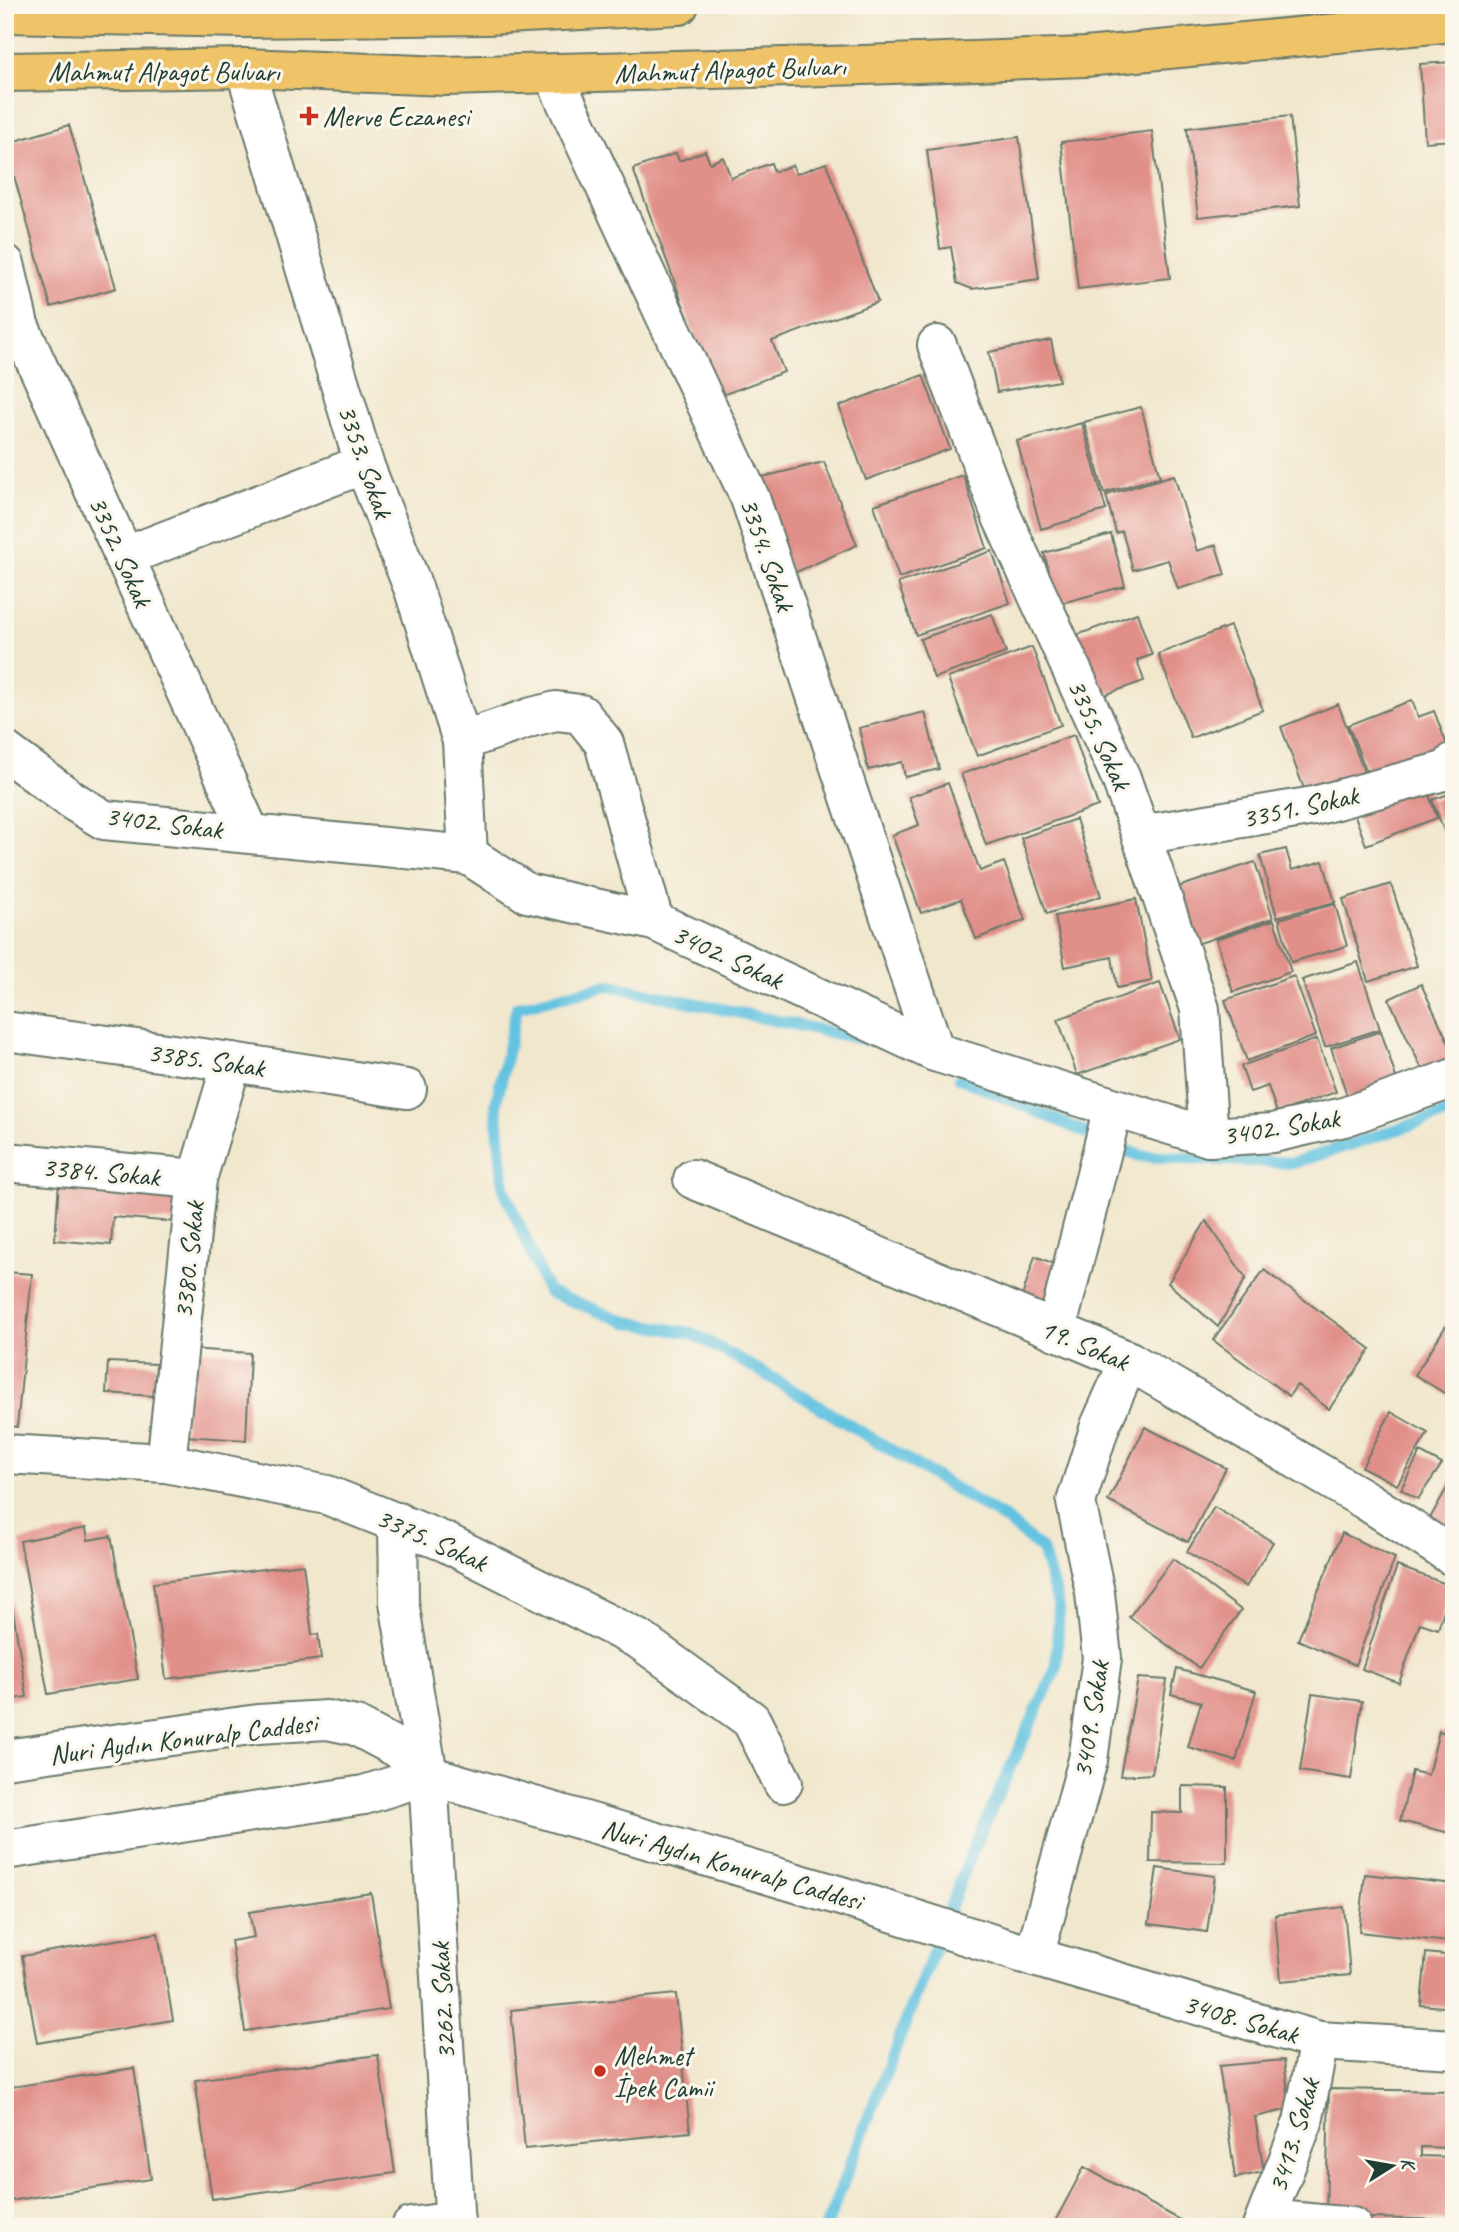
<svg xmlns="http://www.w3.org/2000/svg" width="1459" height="2232" font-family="Caveat,sans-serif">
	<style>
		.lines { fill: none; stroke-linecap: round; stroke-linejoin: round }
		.stream { stroke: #62c2e0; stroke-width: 12 }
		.building { fill: #e18f89 }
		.minor-casing { stroke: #68786a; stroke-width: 42 }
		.major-casing { stroke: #68786a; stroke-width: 42 }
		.minor { stroke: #fff; stroke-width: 38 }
		.major { stroke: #efc469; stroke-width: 38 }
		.poi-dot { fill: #c8321e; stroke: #fbf7ec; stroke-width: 2.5 }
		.labels { text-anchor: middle; stroke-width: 6; stroke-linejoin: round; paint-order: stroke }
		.street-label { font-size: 28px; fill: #1f3d34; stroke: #fbf7ec }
		.poi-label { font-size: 28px; fill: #1f3d34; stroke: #fbf7ec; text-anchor: start }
	</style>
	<rect width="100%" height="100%" fill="#fbf7ec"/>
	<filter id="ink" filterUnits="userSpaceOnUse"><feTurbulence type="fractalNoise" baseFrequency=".0143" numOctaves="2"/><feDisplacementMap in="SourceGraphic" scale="14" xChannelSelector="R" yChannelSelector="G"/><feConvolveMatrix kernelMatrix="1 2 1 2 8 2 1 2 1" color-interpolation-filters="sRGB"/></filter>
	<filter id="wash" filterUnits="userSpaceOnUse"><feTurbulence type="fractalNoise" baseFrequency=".00686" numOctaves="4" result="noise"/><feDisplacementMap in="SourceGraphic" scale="28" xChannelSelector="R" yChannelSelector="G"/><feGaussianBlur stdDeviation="1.57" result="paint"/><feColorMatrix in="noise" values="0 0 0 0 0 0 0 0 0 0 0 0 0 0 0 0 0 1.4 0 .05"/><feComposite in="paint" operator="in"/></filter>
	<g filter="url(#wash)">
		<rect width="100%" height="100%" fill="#f1e7cd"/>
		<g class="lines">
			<g class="stream">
				<path d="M 960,1078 L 1140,1156 L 1293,1163 L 1454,1111"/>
				<path d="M 826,2227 L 973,1849 L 1056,1668 L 1059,1607 L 1042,1550 L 1005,1519 L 762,1372 L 691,1333 L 627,1322 L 548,1292 L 504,1189 L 496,1104 L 517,1007 L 609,985 L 876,1042"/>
			</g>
		</g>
		<g id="blocks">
			<g class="building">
				<path d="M 1454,62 L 1454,140 L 1425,142 L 1420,64 Z"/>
				<path d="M 1290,116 L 1300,206 L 1198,217 L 1187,128 Z"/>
				<path d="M 69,125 L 116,288 L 51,307 L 5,144 Z"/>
				<path d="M 1152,131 L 1170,278 L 1078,289 L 1061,142 Z"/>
				<path d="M 1019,137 L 1039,279 L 972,289 L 957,283 L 951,247 L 940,249 L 927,150 Z"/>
				<path d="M 705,151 L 710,163 L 723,157 L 731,178 L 771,163 L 774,172 L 793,165 L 796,174 L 826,163 L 878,302 L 772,341 L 784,372 L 717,397 L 633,169 L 676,153 L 679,161 Z"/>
				<path d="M 1051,340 L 1059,381 L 997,392 L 989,352 Z"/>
				<path d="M 923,375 L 950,449 L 866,480 L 839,406 Z"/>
				<path d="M 1141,407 L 1160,477 L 1104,493 L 1084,422 Z"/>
				<path d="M 1082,423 L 1106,510 L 1041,529 L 1017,441 Z"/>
				<path d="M 824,462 L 857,545 L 792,574 L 754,479 Z"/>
				<path d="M 963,475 L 987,548 L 899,578 L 874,505 Z"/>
				<path d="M 1174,475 L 1197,551 L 1216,545 L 1225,575 L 1178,589 L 1168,560 L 1133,570 L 1122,531 L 1116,533 L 1106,495 Z"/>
				<path d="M 1111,534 L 1125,586 L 1058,604 L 1044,553 Z"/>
				<path d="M 992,551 L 1010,603 L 916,635 L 898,583 Z"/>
				<path d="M 1137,613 L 1152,655 L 1137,660 L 1144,681 L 1096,698 L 1074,636 Z"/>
				<path d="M 992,614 L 1006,653 L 934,678 L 920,639 Z"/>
				<path d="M 1230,626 L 1263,710 L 1191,738 L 1158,654 Z"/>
				<path d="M 1032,647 L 1061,725 L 977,756 L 948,678 Z"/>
				<path d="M 1412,700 L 1418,717 L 1434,711 L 1449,750 L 1370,780 L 1348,725 Z"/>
				<path d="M 1338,704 L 1368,782 L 1310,805 L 1281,727 Z"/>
				<path d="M 925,712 L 939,769 L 905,777 L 902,762 L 868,770 L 859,728 Z"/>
				<path d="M 1074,735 L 1098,806 L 986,845 L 961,774 Z"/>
				<path d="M 1423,778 L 1437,818 L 1366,845 L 1351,805 Z"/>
				<path d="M 948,783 L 980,871 L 1004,862 L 1025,920 L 976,939 L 961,899 L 921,913 L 892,835 L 919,825 L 909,797 Z"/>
				<path d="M 1454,792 L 1454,856 L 1432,800 Z"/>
				<path d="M 1076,819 L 1101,896 L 1047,914 L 1021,838 Z"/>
				<path d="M 1286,849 L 1292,870 L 1323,861 L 1335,902 L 1277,917 L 1260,855 Z"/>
				<path d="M 1255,862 L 1273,918 L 1197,944 L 1178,887 Z"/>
				<path d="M 1391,884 L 1417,966 L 1368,981 L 1343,899 Z"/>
				<path d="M 1136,899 L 1152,981 L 1117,988 L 1112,957 L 1065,967 L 1055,916 Z"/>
				<path d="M 1335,904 L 1347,946 L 1291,962 L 1279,919 Z"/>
				<path d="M 1274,920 L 1291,972 L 1233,992 L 1216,939 Z"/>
				<path d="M 1358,962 L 1380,1029 L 1325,1047 L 1302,980 Z"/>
				<path d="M 1294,976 L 1316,1036 L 1247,1061 L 1225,1000 Z"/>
				<path d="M 1160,983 L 1180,1039 L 1077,1075 L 1058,1019 Z"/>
				<path d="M 1421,984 L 1454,1054 L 1454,1067 L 1427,1080 L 1389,999 Z"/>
				<path d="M 1381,1031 L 1399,1087 L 1350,1104 L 1331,1048 Z"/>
				<path d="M 1317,1039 L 1336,1092 L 1277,1113 L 1268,1086 L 1250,1092 L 1241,1066 Z"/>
				<path d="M 59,1181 L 178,1191 L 175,1222 L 113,1217 L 111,1245 L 55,1240 Z"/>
				<path d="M 5,1191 L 11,1192 L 7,1250 L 5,1250 Z"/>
				<path d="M 1206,1221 L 1246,1278 L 1218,1327 L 1168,1283 Z"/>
				<path d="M 1035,1256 L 1069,1270 L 1053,1321 L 1018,1309 Z"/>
				<path d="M 1264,1270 L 1371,1349 L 1329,1409 L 1297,1385 L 1289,1396 L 1213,1340 Z"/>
				<path d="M 5,1272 L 32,1274 L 17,1427 L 5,1425 Z"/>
				<path d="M 1454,1313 L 1454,1399 L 1415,1375 Z"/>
				<path d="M 188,1349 L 250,1353 L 246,1440 L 184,1436 Z"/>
				<path d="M 108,1362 L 156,1364 L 154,1396 L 106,1393 Z"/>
				<path d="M 1391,1412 L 1428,1433 L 1397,1485 L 1362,1467 Z"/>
				<path d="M 1145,1427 L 1226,1468 L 1188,1542 L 1108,1501 Z"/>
				<path d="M 1420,1452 L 1442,1464 L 1418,1499 L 1401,1489 Z"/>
				<path d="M 1454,1475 L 1454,1533 L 1429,1520 Z"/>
				<path d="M 1214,1507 L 1273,1542 L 1246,1587 L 1187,1552 Z"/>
				<path d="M 86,1528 L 88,1540 L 111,1536 L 138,1679 L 48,1694 L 20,1541 Z"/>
				<path d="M 1342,1533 L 1395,1558 L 1355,1665 L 1298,1640 Z"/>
				<path d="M 1173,1559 L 1241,1610 L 1199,1668 L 1129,1617 Z"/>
				<path d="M 5,1563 L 27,1697 L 5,1700 Z"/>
				<path d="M 303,1564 L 312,1635 L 318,1634 L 321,1659 L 166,1679 L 153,1583 Z"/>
				<path d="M 1397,1566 L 1452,1586 L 1438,1629 L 1420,1623 L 1399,1683 L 1362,1669 Z"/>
				<path d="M 1177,1669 L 1256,1691 L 1236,1761 L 1188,1747 L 1201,1702 L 1171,1694 Z"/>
				<path d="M 1138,1678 L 1167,1680 L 1152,1774 L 1120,1776 Z"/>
				<path d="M 1312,1694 L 1362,1701 L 1351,1779 L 1300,1771 Z"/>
				<path d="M 1454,1699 L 1454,1720 L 1446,1718 Z"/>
				<path d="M 1439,1731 L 1454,1735 L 1454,1834 L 1400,1821 L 1412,1771 L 1428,1775 Z"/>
				<path d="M 1182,1786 L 1227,1787 L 1227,1863 L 1150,1862 L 1151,1812 L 1182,1813 Z"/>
				<path d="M 1157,1868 L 1215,1876 L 1207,1932 L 1149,1924 Z"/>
				<path d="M 1365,1874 L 1454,1884 L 1448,1942 L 1359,1932 Z"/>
				<path d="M 371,1893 L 389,2009 L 245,2031 L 231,1941 L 254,1937 L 249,1912 Z"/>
				<path d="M 1344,1907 L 1350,1975 L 1281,1981 L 1275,1915 Z"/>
				<path d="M 158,1933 L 173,2020 L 37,2043 L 22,1956 Z"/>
				<path d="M 1426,1953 L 1454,1956 L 1454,2008 L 1421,2005 Z"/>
				<path d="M 676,1994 L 690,2132 L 525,2149 L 511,2010 Z"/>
				<path d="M 378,2055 L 395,2173 L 212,2199 L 195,2080 Z"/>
				<path d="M 1284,2060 L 1290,2109 L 1255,2117 L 1264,2172 L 1235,2178 L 1219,2066 Z"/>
				<path d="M 134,2068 L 151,2179 L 9,2201 L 5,2179 L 5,2088 Z"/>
				<path d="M 1329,2089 L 1454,2091 L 1452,2148 L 1421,2147 L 1421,2156 L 1454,2157 L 1454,2220 L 1326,2217 Z"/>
				<path d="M 1084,2167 L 1193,2227 L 1061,2227 L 1054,2223 Z"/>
			</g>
		</g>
	</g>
	<g filter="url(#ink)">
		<use href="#blocks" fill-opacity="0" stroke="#68786a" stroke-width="2"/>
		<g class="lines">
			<defs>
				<g id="minor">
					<path d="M 245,68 L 364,464 L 414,590 L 462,741 L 468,855"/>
					<path d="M 553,74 L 750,498 L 935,1052"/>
					<path d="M 5,264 L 19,325 L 250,833"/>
					<path d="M 937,345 L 1002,517 L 1121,778 L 1141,835 L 1200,1009 L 1209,1137"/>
					<path d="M 123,557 L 364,464"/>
					<path d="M 462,741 L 532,717 L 556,711 L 581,714 L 604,743 L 654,921"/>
					<path d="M 5,751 L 73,801 L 104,820 L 468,855 L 527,893 L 654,921 L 935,1052 L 1209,1137 L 1273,1133 L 1344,1117 L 1454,1078"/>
					<path d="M 1141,835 L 1314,806 L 1451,769 L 1454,762"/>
					<path d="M 5,1031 L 232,1062 L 407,1089"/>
					<path d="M 5,1162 L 197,1179"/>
					<path d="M 693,1179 L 1129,1361 L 1367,1501 L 1454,1557"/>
					<path d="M 1056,1331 L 1113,1108"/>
					<path d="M 5,1454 L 166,1463 L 327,1495 L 445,1542 L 640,1640 L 751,1720 L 783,1783"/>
					<path d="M 166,1463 L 197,1179 L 232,1062"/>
					<path d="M 398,1522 L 399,1602 L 428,1775 L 455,2227"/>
					<path d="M 5,1759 L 258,1724 L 327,1720 L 356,1726 L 399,1749 L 428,1775 L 841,1896 L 1034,1957 L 1319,2041 L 1454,2049"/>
					<path d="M 5,1850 L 364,1795 L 428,1775"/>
					<path d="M 1034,1957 L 1088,1760 L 1102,1658 L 1095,1593 L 1076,1502 L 1100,1426 L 1129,1361"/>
					<path d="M 1267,2219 L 1352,2227"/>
					<path d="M 411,2227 L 455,2221"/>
					<path d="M 1262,2227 L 1303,2122 L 1319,2041"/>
				</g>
				<g id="major">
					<path d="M 5,13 L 243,18 L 487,15 L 679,5"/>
					<path d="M 5,72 L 245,68 L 446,76 L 863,65 L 1085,57 L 1454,22"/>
				</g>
			</defs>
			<use href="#minor" class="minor-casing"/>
			<use href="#major" class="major-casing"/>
			<use href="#minor" class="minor"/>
			<use href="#major" class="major"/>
		</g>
	</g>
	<g class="poi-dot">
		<path d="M305.5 105.5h7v7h7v7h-7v7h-7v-7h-7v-7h7z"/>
		<circle cx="600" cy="2071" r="7"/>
	</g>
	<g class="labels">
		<g class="street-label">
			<text transform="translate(730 69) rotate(-2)" y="10">Mahmut Alpagot Bulvarı</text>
			<text x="164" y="81">Mahmut Alpagot Bulvarı</text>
			<text transform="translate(366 461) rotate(71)" y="10">3353. Sokak</text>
			<text transform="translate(121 551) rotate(66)" y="10">3352. Sokak</text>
			<text transform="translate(768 554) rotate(71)" y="10">3354. Sokak</text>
			<text transform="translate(1100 734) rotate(66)" y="10">3355. Sokak</text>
			<text transform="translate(1300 806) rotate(-12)" y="10">3351. Sokak</text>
			<text transform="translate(164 822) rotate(7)" y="10">3402. Sokak</text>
			<text transform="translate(728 956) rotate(25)" y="10">3402. Sokak</text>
			<text transform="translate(206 1059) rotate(8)" y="10">3385. Sokak</text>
			<text transform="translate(1281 1126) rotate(-9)" y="10">3402. Sokak</text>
			<text transform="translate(101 1171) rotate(5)" y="10">3384. Sokak</text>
			<text transform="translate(188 1260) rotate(-84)" y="10">3380. Sokak</text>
			<text transform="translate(1085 1344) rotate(23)" y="10">19. Sokak</text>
			<text transform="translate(432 1539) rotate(24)" y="10">3375. Sokak</text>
			<text transform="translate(1090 1719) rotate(-81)" y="10">3409. Sokak</text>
			<text transform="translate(183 1738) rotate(-7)" y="10">Nuri Aydın Konuralp Caddesi</text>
			<text transform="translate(732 1864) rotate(16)" y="10">Nuri Aydın Konuralp Caddesi</text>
			<text transform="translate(442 2001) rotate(-93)" y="10">3262. Sokak</text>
			<text transform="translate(1241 2018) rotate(16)" y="10">3408. Sokak</text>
			<text transform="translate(1293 2135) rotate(-73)" y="10">3413. Sokak</text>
		</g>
		<g class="poi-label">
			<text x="323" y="126">Merve Eczanesi</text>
			<text x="614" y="2065">Mehmet<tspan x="614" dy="32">İpek Camii</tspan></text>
		</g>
	</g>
	<rect width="1459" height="2232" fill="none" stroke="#fbf7ec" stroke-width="28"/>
	<g transform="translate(1392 2166) rotate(79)" stroke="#fbf7ec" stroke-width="5" paint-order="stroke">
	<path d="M0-5L12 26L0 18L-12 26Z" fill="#1f3d34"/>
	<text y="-10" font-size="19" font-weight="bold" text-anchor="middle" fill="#1f3d34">K</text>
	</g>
</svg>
